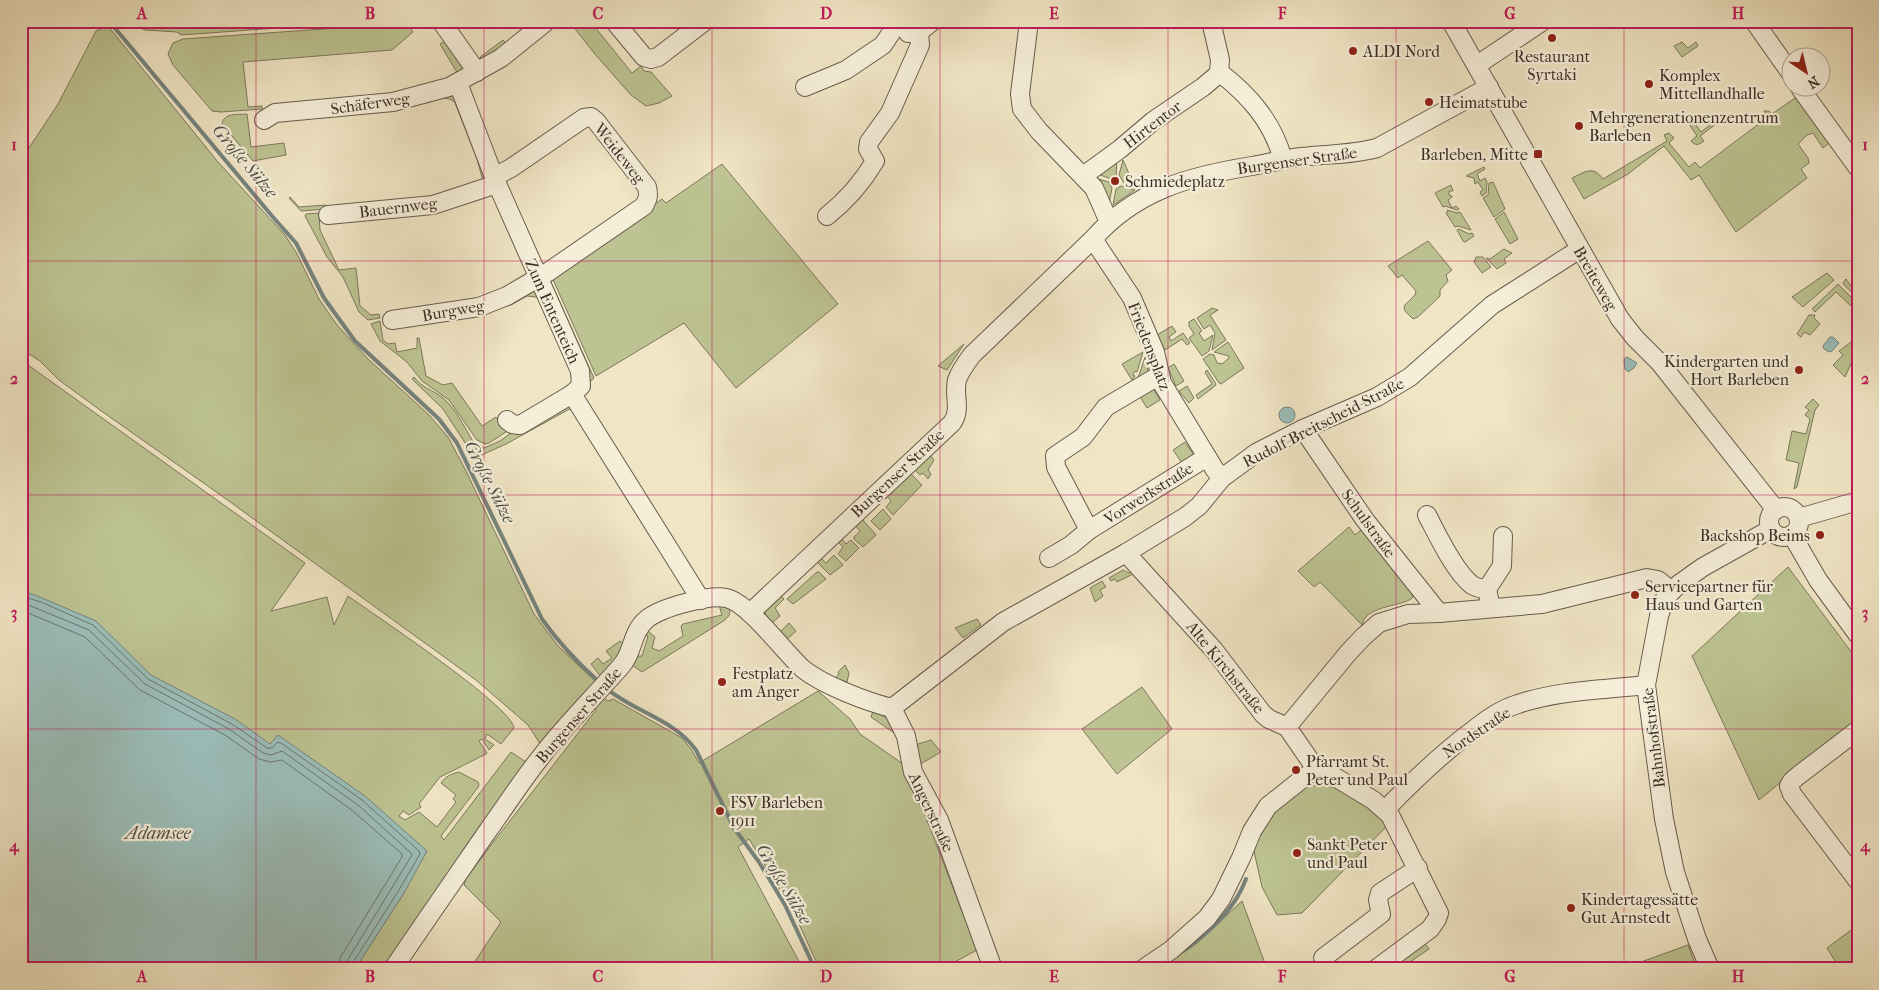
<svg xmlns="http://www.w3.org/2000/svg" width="1879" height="990" font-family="'IM FELL French Canon',serif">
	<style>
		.green { fill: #bdc392; stroke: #7c785c }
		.water { fill: #9bbeb9; stroke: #75847e }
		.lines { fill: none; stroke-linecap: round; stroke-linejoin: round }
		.shore { stroke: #6b7670; stroke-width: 1 }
		.stream { stroke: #75847e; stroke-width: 4 }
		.minor-casing { stroke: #685c4e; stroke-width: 20 }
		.minor { stroke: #f5eed9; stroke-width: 18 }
		.grid { fill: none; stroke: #c2185b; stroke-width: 1; stroke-opacity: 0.55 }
		.poi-dot { fill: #8f2418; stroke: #f5eed9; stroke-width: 2 }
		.labels { text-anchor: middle; stroke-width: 4.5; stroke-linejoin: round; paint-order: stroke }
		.poi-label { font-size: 16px; fill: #3b2e26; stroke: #f5eed9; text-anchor: start }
		.street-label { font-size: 16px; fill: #3b2e26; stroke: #f5eed9 }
		.water-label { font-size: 18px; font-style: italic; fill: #53524b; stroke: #f5eed9 }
		.neatline { fill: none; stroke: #c2185b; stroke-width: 2 }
		.grid-label { font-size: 16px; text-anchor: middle; font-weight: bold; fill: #c2185b }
	</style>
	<rect width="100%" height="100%" fill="#f0e5c4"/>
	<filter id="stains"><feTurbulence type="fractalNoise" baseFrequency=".004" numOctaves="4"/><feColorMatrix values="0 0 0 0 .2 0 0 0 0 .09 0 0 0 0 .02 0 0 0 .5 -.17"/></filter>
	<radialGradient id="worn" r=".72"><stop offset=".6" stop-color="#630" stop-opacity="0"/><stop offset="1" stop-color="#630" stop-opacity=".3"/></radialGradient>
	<g class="green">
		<path d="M 123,21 L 173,21 L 199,24 L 238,21 L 375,21 L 181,35 L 177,32 L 145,30 Z"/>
		<path d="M 569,21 L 590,21 L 632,73 L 641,66 L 644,71 L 651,72 L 672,96 L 659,103 L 646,106 L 631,95 L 594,53 Z"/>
		<path d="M 407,23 L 413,32 L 392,50 L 243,62 L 248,107 L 262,106 L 262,109 L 221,112 L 212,111 L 173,65 L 168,54 L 173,43 L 183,39 Z"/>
		<path d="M 108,26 L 218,162 L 285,235 L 296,252 L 319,299 L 337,325 L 368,359 L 429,415 L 448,437 L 466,471 L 534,614 L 558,646 L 596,682 L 541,745 L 528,725 L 476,680 L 222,496 L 100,410 L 59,380 L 40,361 L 21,349 L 21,160 L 58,104 L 96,31 Z"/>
		<path d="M 449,38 L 464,67 L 459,75 L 445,79 L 458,74 L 440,44 Z"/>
		<path d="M 503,40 L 507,44 L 482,61 L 480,57 Z"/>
		<path d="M 1682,42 L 1688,48 L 1696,42 L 1698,46 L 1682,57 L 1674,46 Z"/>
		<path d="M 449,93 L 454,95 L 486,175 L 483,181 L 477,159 L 455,103 C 447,94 436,100 427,103 L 427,100 Z"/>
		<path d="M 1798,96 L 1830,142 L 1823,148 L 1813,133 L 1807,135 L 1798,144 L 1808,158 L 1809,163 L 1801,169 L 1807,178 L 1736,232 L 1699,175 L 1691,180 L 1664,146 L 1628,174 L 1584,199 L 1572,178 C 1585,172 1593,165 1603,179 L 1667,141 L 1664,135 L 1669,133 L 1674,138 L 1669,143 L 1689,167 L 1695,162 L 1700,168 L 1768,117 L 1764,111 L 1769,111 L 1772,114 Z"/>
		<path d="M 247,114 L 251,147 L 284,143 L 286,155 L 253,161 L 222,124 C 224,112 238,115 247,114 Z"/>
		<path d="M 1689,115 L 1701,132 L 1722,116 L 1724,118 L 1700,136 L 1704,141 C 1699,145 1695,146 1691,141 L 1697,136 L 1685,118 Z"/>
		<path d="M 1117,157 L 1116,176 L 1111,179 L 1095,173 Z"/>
		<path d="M 1123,160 L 1134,185 L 1124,183 L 1119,175 Z"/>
		<path d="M 722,164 L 838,304 L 736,388 L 684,323 L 596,376 L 551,275 L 662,199 L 666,203 Z"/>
		<path d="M 1484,167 L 1485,169 L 1477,174 L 1480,181 L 1485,178 L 1487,182 L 1486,193 L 1482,196 L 1480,192 L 1483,190 L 1478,182 L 1475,184 L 1474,178 L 1466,176 Z"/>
		<path d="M 1095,178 L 1109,182 L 1112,188 L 1109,204 Z"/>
		<path d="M 1493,182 L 1505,209 L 1494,217 L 1483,198 L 1488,195 L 1489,183 Z"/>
		<path d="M 1451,185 L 1453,191 L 1449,191 L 1449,195 L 1452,196 L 1452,197 L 1448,200 L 1452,208 L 1456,206 L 1459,209 L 1457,210 L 1445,206 L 1443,207 L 1435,193 Z"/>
		<path d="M 1121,186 L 1135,190 L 1113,205 L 1116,189 Z"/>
		<path d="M 290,197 L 299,207 L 326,205 L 327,208 L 327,209 L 301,211 L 289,198 Z"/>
		<path d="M 1447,210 L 1457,213 L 1460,212 L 1471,230 L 1458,226 L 1455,227 L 1446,213 L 1448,212 Z"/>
		<path d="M 1504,212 L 1518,239 L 1510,244 L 1495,219 Z"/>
		<path d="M 319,213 L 320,230 L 339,270 L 356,268 L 360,306 L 371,315 L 379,314 L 380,318 L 368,320 L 359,312 L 343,277 L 327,257 L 305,216 L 306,214 Z"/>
		<path d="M 1459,229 L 1469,234 L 1472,233 L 1474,236 L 1465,242 L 1463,241 L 1457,230 Z"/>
		<path d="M 1428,241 L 1452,270 L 1446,275 L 1448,281 L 1440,290 L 1440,296 L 1418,317 L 1413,319 L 1405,311 L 1404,306 L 1415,295 L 1416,291 L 1402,275 L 1398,278 L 1388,266 Z"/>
		<path d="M 1504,249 L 1512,253 L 1504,259 L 1506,263 L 1497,269 L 1486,258 L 1490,259 Z"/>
		<path d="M 1476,257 L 1483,257 L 1491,267 L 1482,273 L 1474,262 Z"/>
		<path d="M 1827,273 L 1834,280 L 1803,307 L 1792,297 Z"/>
		<path d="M 549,278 L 594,378 L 590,382 L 552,297 Z"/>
		<path d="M 1846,279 L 1853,289 L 1858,285 L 1858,298 L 1844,285 L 1843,283 Z"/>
		<path d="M 1838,284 L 1856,302 L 1851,306 L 1836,292 L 1815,312 L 1812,309 Z"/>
		<path d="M 531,290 L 537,292 L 574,370 L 573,385 L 573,377 L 538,299 L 536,297 L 527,296 L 509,306 L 509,301 Z"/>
		<path d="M 1212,308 L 1218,310 L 1210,315 L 1226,340 L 1212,350 L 1215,333 L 1210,325 L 1204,329 L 1197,318 Z"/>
		<path d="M 1809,315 L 1815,315 L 1814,318 L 1820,324 L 1810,335 L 1804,332 L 1801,337 L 1797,334 Z"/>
		<path d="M 1194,319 L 1202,331 L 1199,333 L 1204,341 L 1213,335 L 1209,351 L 1202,356 L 1189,338 L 1194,334 L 1189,326 L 1189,322 Z"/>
		<path d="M 380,321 L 383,340 L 388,344 L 395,343 L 397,352 L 417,348 L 417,338 L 419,338 L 426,376 L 443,385 L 452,383 L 482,426 L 496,417 L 500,423 L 509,430 L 489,443 L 485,444 L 477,440 L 449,400 L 422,381 L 407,362 L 380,341 L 371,324 Z"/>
		<path d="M 1172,326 L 1176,332 L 1169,337 L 1171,341 L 1183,333 L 1190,343 L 1187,345 L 1182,339 L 1165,350 L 1157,335 Z"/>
		<path d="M 1858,337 L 1858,348 L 1845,377 L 1833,365 L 1843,355 L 1839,351 Z"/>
		<path d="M 1228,342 L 1244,368 L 1221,384 L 1219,383 L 1203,359 L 1210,354 L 1214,355 L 1217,363 L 1222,364 L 1229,358 L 1229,356 L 1214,352 Z"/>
		<path d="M 964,344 L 947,370 L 938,366 Z"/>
		<path d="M 1143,352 L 1137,372 L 1135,371 L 1133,375 L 1135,376 L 1132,380 L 1122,364 Z"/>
		<path d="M 1145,357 L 1149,375 L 1133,384 L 1139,375 Z"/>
		<path d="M 21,360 L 305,563 L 271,611 L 327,597 L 334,625 L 348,596 C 373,614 512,706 514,728 L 501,744 L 487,734 L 485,739 L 494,745 L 489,750 L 482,739 L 479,741 L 487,753 L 486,754 L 440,777 L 419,804 L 421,807 L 409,815 L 403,811 L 399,816 L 405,820 L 419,812 L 437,827 L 456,802 L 453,799 L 456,795 L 441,783 C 446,776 451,774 459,772 L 478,782 L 479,786 L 441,836 L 444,840 L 511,752 L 526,762 L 383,969 L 355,969 L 404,893 L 21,623 Z"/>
		<path d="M 1174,364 L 1184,381 L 1176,386 L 1168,368 Z"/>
		<path d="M 1207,370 L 1216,384 L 1215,386 L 1198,399 L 1196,395 L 1212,384 L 1205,372 Z"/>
		<path d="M 414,377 C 422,388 433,390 443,398 C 455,408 464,426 472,440 L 477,445 L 484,448 L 500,441 L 515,430 L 569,400 L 575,406 L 506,444 L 475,458 L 443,409 L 412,379 Z"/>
		<path d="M 1187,386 L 1194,398 L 1189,403 L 1179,391 Z"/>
		<path d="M 1152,387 L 1160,400 L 1147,408 L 1139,395 Z"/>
		<path d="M 1813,399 L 1819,405 L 1815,410 L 1797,487 L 1794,489 L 1799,463 L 1786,460 L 1792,431 L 1806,434 L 1810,419 L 1805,415 L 1809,410 L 1805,407 Z"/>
		<path d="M 1185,442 L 1194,455 L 1182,463 L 1173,450 Z"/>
		<path d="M 930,455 L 934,460 L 928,470 L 931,474 L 928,479 L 923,473 L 920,475 L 915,470 Z"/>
		<path d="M 911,474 L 922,485 L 893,515 L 886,507 L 891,501 L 884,493 Z"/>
		<path d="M 883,509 L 891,519 L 880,530 L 871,521 Z"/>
		<path d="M 862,519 L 876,535 L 863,547 L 854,539 L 854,537 L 860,531 L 853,523 Z"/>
		<path d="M 1349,527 L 1355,535 L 1361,530 L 1411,590 L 1413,597 C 1408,605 1375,605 1365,618 C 1363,620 1363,623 1362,625 L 1320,582 L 1314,587 L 1298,571 Z"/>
		<path d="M 839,536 L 846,544 L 851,540 L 859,548 L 846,561 L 838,554 L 843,547 L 836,540 Z"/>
		<path d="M 834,555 L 843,565 L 830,575 L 816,561 L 819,556 L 826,563 Z"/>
		<path d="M 1788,567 L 1858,661 L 1858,719 L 1759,800 L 1692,656 Z"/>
		<path d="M 1123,570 L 1129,573 L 1134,570 L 1135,573 L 1117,582 L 1115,579 L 1111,581 L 1109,578 Z"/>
		<path d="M 817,572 L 819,572 L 826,579 L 793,604 L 787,599 Z"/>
		<path d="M 1102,581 L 1106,587 L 1100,590 L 1103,596 L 1095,602 L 1090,588 Z"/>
		<path d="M 780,595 L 784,599 L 775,608 L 780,616 L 772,623 L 766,617 L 765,612 Z"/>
		<path d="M 719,605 L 729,608 C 731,614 729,616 725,620 L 642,672 L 632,665 L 631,661 L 639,656 L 642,656 L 648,636 L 644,635 L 646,629 L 655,637 L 652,648 L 659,651 L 683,636 L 681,626 L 683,624 L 722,615 Z"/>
		<path d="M 977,619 L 981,625 L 963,638 L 955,628 Z"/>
		<path d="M 789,623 L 796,631 L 786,640 L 779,633 Z"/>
		<path d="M 620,641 L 624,644 L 624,649 L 601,677 L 591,664 L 598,658 L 603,664 L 612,658 L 606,651 Z"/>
		<path d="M 845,665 L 849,673 L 847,682 L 835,678 L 839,674 L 838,672 Z"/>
		<path d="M 1142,687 L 1172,729 L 1117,774 L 1082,729 Z"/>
		<path d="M 818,691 L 850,719 L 860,734 L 906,766 L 977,950 L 942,969 L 822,969 L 815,959 L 794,913 L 749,839 L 738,847 L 803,969 L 470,969 L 501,922 L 464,885 L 466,879 L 488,849 L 596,710 L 595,706 L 603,698 L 608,701 L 613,699 L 682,738 L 691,749 L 699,763 Z"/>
		<path d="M 873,711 L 887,718 L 897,735 L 871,717 Z"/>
		<path d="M 931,740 L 941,752 L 917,766 L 915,745 Z"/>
		<path d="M 1323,785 C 1354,791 1366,804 1388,825 L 1302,913 L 1277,915 L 1262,887 L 1253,847 L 1265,816 L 1300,787 Z"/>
		<path d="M 1242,901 L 1267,969 L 1159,969 L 1196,944 Z"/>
		<path d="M 1858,925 L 1858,969 L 1840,969 L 1827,948 Z"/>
		<path d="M 1423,941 L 1429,949 L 1400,969 L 1394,969 L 1392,966 Z"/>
		<path d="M 1688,945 L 1694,961 L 1690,967 L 1692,969 L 1645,969 L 1641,962 L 1627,969 L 1641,962 Z"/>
	</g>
	<g class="water">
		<path d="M 1830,337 L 1833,337 L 1839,343 L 1832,351 L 1829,352 L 1824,349 L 1823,346 Z"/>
		<path d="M 1627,357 L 1637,363 L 1634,368 L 1628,372 L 1625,369 L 1624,359 Z"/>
		<circle cx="1287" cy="415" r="8"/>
		<path d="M 21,590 L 42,598 L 96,621 L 151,675 L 235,719 L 270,744 L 278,735 L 365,796 L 427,851 L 404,893 L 355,969 L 21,969 Z"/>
	</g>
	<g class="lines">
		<g class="shore">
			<path d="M 21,596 L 41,602 L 93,625 L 148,679 L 232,724 L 267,748 L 272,748 L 278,742 L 281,743 L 362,800 L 419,851 L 420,854 L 399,890 L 352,964 L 352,969"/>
			<path d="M 21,602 L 89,630 L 145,684 L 229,729 L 263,753 L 271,755 L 282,751 L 358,805 L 411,853 L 412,855 L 347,961 L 345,969"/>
			<path d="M 21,610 L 85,637 L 140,690 L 225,735 L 259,759 L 270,762 L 282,760 L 353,811 L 402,854 L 402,857 L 340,958 L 338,969"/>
		</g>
		<g class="stream">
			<path d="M 109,21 L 272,216 L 296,243 L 324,298 L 355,341 L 439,419 L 457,443 L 542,619 C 558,642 578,663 599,682"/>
			<path d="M 606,688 C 634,712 674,719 696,750 L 734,828 L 759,862 L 785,905 L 815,969"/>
			<path d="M 1183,951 C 1209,933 1235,909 1246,879"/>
		</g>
		<defs>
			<g id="minor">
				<path d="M 441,21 L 477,72"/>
				<path d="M 614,21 L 644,57 L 651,59 L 658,57 L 705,21"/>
				<path d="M 1029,21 L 1020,94 L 1022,109 L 1039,131 L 1094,188 L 1109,222"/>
				<path d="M 1451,21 L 1620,319 L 1635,338 L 1660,363 L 1776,510"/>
				<path d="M 1754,21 L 1792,75"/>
				<path d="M 908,33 L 919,32 L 933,21"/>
				<path d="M 1477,65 L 1543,21"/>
				<path d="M 1219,72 C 1249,95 1273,122 1283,160"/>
				<path d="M 458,83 L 494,177 L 580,371 L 581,386 L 572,394 L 701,600"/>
				<path d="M 805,87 L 846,70 L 883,45 L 895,27"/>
				<path d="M 1800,88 L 1858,168"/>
				<path d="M 264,120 L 275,113 L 393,102 L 449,87 L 501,58 L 547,21"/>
				<path d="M 1083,176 L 1120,149 L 1153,121 L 1203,87 L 1216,76 L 1219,72 L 1220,60 L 1211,21"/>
				<path d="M 328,215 L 433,205 L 497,184"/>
				<path d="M 827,216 C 847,200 862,183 875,161 L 868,149 L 869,142 L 890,113 L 920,45 L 919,32"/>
				<path d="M 1093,239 L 1132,298 L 1155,352 L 1162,383 L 1215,470 L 1222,478"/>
				<path d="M 392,320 L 479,307 L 507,296 L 548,272 L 644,206 C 648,199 649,195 647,187 L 596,121 L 591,117 L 584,118 L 511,168 L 494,177"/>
				<path d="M 1160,375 L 1106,407 L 1083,437 L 1055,456 L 1056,467 L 1089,530 L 1207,457"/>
				<path d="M 507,420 L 512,424 L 520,425 L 572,394"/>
				<path d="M 1303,429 L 1365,520 L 1439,613"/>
				<circle cx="1784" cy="522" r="15"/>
				<path d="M 1427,515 C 1437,534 1455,572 1472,585 C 1477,588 1481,589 1487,589 L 1491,608"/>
				<path d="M 1799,518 L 1858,501"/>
				<path d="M 1792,535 L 1818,580 L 1858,635"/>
				<path d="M 1126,553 L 1214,650 L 1263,714 L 1269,719 L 1287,727 L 1318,772 L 1335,777 L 1373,800 L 1390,815 L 1439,913 L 1437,919 L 1430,929 L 1376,969"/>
				<path d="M 1049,558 L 1071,545 L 1089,530"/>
				<path d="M 1487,589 L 1502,566 L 1503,536"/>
				<path d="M 750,613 L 952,423 C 962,409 953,395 957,380 C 960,371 966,363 972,355 L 1093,239 C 1136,190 1190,176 1252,166 C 1269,163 1285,159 1301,157 C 1326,154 1352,155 1377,148 L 1489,87"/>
				<path d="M 892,708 L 1003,622 L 1126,553 L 1185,517 L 1199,506 L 1222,478 L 1256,453 L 1303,429 L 1377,397 L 1410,377 L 1492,305 L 1580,249"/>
				<path d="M 1287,727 L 1348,653 L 1363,637 L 1379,623 L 1408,614 L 1439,613 L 1542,604 L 1647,578 L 1658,580 L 1672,591"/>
				<path d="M 1858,730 L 1799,775 L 1792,781 L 1789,786 L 1792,794 L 1858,881"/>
				<path d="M 1385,810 C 1413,781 1440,755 1472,731 C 1486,720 1501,709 1518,704 C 1559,690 1603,690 1646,685"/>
				<path d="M 1323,958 L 1381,914 L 1378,900 L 1380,893 L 1418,868"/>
				<path d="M 393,969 C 424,923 456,877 487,832 C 505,807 521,782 540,758 C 565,725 595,696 622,665 C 634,651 631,632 647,619 C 660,608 710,594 726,598 C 748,602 784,652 803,669 C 823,685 867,702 892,708 L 906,736 L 913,772 L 939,820 L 993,969"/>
				<path d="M 1143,969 L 1171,950 L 1207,918 L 1221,899 L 1241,858 L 1252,831 L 1268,806 L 1302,779 L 1309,774 L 1318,772"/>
				<path d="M 1710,969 L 1697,939 L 1675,872 L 1664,819 L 1646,685 L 1659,616 L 1665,598 L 1679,584 L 1703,567 L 1771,529"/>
			</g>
		</defs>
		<use href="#minor" class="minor-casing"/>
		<use href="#minor" class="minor"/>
	</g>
	<path class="grid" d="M 256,21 L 256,969M 484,21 L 484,969M 712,21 L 712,969M 940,21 L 940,969M 1168,21 L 1168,969M 1396,21 L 1396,969M 1624,21 L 1624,969M 21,261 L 1858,261M 21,495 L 1858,495M 21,729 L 1858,729"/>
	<g class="poi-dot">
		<circle cx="1552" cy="38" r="5"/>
		<circle cx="1353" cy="51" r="5"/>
		<circle cx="1649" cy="84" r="5"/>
		<circle cx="1429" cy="102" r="5"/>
		<circle cx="1579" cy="126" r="5"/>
		<rect x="1533" y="149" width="10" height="10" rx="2.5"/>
		<circle cx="1115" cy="181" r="5"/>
		<circle cx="1799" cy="370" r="5"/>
		<circle cx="1820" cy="535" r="5"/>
		<circle cx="1635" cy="595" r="5"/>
		<circle cx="722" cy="682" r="5"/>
		<circle cx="1296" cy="770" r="5"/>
		<circle cx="720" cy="811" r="5"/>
		<circle cx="1297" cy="853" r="5"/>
		<circle cx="1571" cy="908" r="5"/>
	</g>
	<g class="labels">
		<g class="poi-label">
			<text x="1363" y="57">ALDI Nord</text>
			<text x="1552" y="62" text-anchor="middle">Restaurant<tspan x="1552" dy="18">Syrtaki</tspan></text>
			<text x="1659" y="81">Komplex<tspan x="1659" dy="18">Mittellandhalle</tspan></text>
			<text x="1439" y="108">Heimatstube</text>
			<text x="1589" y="123">Mehrgenerationenzentrum<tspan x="1589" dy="18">Barleben</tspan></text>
			<text x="1528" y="160" text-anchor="end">Barleben, Mitte</text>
			<text x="1125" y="187">Schmiedeplatz</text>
			<text x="1789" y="367" text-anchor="end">Kindergarten und<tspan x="1789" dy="18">Hort Barleben</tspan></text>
			<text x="1810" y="541" text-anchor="end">Backshop Beims</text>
			<text x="1645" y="592">Servicepartner für<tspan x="1645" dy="18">Haus und Garten</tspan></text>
			<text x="732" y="679">Festplatz<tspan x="732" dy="18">am Anger</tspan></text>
			<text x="1306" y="767">Pfarramt St.<tspan x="1306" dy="18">Peter und Paul</tspan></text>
			<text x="730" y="808">FSV Barleben<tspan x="730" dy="18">1911</tspan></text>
			<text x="1307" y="850">Sankt Peter<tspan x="1307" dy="18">und Paul</tspan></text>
			<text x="1581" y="905">Kindertagessätte<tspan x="1581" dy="18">Gut Arnstedt</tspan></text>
		</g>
		<g class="street-label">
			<text transform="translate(370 103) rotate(-8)" y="6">Schäferweg</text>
			<text transform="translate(1152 124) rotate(-37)" y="6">Hirtentor</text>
			<text transform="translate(620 153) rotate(52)" y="6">Weideweg</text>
			<text transform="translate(1297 160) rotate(-8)" y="6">Burgenser Straße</text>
			<text transform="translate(398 207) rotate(-7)" y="6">Bauernweg</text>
			<text transform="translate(1596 278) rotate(60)" y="6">Breiteweg</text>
			<text transform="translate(453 310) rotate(-10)" y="6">Burgweg</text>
			<text transform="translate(553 311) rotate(66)" y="6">Zum Ententeich</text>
			<text transform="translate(1150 346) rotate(69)" y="6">Friedensplatz</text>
			<text transform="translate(1323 422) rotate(-27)" y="6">Rudolf-Breitscheid-Straße</text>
			<text transform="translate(897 473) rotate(-43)" y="6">Burgenser Straße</text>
			<text transform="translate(1148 493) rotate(-32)" y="6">Vorwerkstraße</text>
			<text transform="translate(1369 523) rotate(54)" y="6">Schulstraße</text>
			<text transform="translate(1226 667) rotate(51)" y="6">Alte Kirchstraße</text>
			<text transform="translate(578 715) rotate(-49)" y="6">Burgenser Straße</text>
			<text transform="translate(1476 732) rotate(-34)" y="6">Nordstraße</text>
			<text transform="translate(1653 738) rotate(-97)" y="6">Bahnhofstraße</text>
			<text transform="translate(932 812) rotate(65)" y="6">Angerstraße</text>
		</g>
		<g class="water-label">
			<text transform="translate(245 161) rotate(50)" y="6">Große Sülze</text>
			<text transform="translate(490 482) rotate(63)" y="6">Große Sülze</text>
			<text x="158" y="839">Adamsee</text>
			<text transform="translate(784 884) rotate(59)" y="6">Große Sülze</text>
		</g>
	</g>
	<rect width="1879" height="990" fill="none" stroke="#f0e5c4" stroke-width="55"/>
	<g transform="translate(1806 72) rotate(145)"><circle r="24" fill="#f5eed9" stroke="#aba191"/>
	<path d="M0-4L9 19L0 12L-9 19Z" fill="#8f2418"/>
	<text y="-8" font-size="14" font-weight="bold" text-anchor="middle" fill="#3b2e26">N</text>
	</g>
	<rect x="28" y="28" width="1824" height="934" class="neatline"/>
	<g class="grid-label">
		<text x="142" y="19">A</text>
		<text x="370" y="19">B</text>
		<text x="598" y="19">C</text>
		<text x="826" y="19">D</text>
		<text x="1054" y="19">E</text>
		<text x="1282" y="19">F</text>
		<text x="1510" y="19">G</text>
		<text x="1738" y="19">H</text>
		<text x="14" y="150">1</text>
		<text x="1865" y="150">1</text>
		<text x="14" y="384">2</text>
		<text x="1865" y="384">2</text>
		<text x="14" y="618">3</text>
		<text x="1865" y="618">3</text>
		<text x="14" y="851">4</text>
		<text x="1865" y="851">4</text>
		<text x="142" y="982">A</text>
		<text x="370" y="982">B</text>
		<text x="598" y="982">C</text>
		<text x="826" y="982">D</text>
		<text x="1054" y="982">E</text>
		<text x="1282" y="982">F</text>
		<text x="1510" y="982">G</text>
		<text x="1738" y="982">H</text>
	</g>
	<rect width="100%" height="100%" filter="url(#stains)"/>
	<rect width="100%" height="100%" fill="url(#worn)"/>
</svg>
